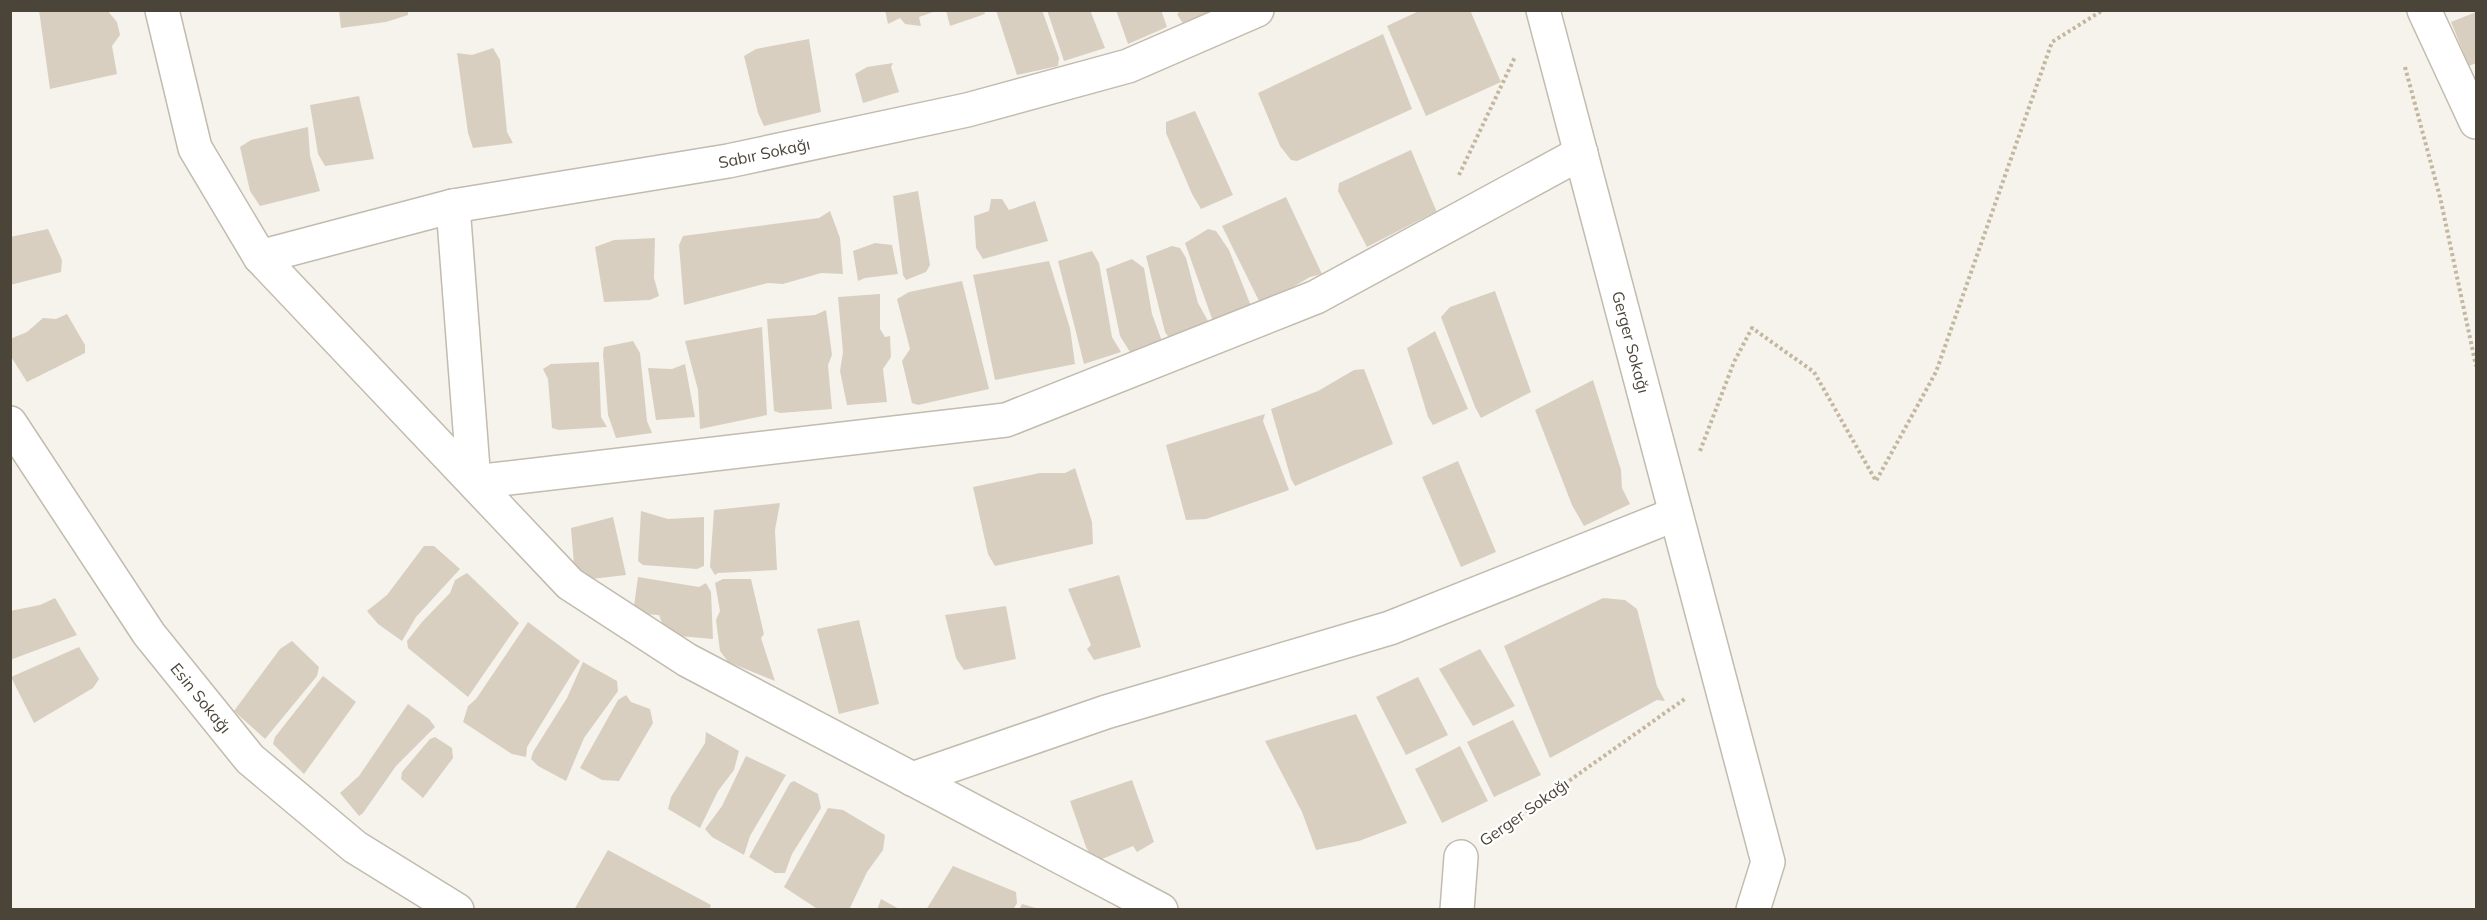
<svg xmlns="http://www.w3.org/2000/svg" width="2487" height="920" font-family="Mulish,sans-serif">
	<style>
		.building { fill: #d8cfc1 }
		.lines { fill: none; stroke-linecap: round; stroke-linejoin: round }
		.street-casing { stroke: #c2bbae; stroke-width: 36 }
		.path { stroke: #c4b79f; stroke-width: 4; stroke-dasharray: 3 3; stroke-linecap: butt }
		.street { stroke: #fff; stroke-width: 33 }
		.labels { text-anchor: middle; stroke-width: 4.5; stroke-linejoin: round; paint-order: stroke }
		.street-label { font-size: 16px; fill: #4b4439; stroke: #fff }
	</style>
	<rect width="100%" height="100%" fill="#f6f3ec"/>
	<g class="building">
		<path d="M 39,10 L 107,10 L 117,22 L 120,35 L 112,46 L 117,74 L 50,89 Z"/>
		<path d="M 339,10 L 408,10 L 408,15 L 386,22 L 341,28 Z"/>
		<path d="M 885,10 L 936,10 L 936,11 L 919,17 L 921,26 L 905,24 L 900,18 L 888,24 Z"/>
		<path d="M 946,10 L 984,10 L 985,14 L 950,26 Z"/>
		<path d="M 996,10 L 1042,10 L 1059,58 L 1058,66 L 1017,75 Z"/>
		<path d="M 1047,10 L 1090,10 L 1105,48 L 1064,61 Z"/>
		<path d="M 1116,10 L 1161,10 L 1167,27 L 1128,44 Z"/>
		<path d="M 1182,10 L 1236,10 L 1187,30 L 1177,14 Z"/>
		<path d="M 1421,10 L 1470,10 L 1501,82 L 1426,116 L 1387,26 Z"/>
		<path d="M 2476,12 L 2476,63 L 2469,66 L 2451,22 Z"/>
		<path d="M 1383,34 L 1412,109 L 1297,161 L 1291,160 L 1280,146 L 1258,93 Z"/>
		<path d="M 809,39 L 821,112 L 764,126 L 758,113 L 744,56 L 756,49 Z"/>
		<path d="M 493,48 L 500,60 L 507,132 L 513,143 L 473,148 L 468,133 L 457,53 L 472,55 Z"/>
		<path d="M 893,63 L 891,67 L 899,92 L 863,103 L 855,74 L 867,67 Z"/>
		<path d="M 359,96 L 374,159 L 325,166 L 318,154 L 310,105 Z"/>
		<path d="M 1195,111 L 1233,195 L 1201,209 L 1192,194 L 1166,133 L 1166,122 Z"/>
		<path d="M 308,127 L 310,156 L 320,191 L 260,206 L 250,191 L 240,147 L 251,140 Z"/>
		<path d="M 1411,150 L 1438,215 L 1435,212 L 1367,247 L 1338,191 L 1339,183 Z"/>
		<path d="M 918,191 L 930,265 L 926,272 L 906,280 L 903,275 L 893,196 Z"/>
		<path d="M 1286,197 L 1322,274 L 1310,277 L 1264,304 L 1259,301 L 1222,226 Z"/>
		<path d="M 991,199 L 1002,199 L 1009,210 L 1035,201 L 1048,241 L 983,259 L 976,248 L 974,216 L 989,211 Z"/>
		<path d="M 830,211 L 840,238 L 843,274 L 821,273 L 783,284 L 768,283 L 684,305 L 679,245 L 683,236 L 819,218 Z"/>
		<path d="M 48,229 L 62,260 L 61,272 L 10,285 L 10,237 Z"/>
		<path d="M 1208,229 L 1216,231 L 1229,250 L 1251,306 L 1215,327 L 1185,243 Z"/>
		<path d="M 655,238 L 654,278 L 659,296 L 650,300 L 604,302 L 595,247 L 614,240 Z"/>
		<path d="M 875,243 L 892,245 L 898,274 L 865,278 L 858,281 L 853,251 Z"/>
		<path d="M 1172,246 L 1180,248 L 1186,258 L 1198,303 L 1208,321 L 1208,332 L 1172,342 L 1165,332 L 1146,256 Z"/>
		<path d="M 1092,251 L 1099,263 L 1112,337 L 1121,352 L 1084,364 L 1058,261 Z"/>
		<path d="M 1132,259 L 1144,268 L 1152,314 L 1163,344 L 1130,352 L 1120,336 L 1106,269 Z"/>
		<path d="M 1049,261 L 1070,328 L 1075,364 L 995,380 L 973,275 Z"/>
		<path d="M 962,281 L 989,389 L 918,405 L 912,403 L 902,361 L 910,349 L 897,299 L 909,292 Z"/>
		<path d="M 1495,291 L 1531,392 L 1481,418 L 1475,407 L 1441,317 L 1450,307 Z"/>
		<path d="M 880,294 L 880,329 L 885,337 L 890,336 L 891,357 L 883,369 L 887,402 L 847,405 L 840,371 L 843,352 L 838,297 Z"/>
		<path d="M 826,310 L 832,355 L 828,365 L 832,409 L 780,413 L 774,411 L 767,319 L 815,315 Z"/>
		<path d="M 67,314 L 85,345 L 85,353 L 27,382 L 10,355 L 10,339 L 27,332 L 43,318 L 56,319 Z"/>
		<path d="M 762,327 L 767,415 L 700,429 L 698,390 L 685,341 Z"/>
		<path d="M 1435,331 L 1468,409 L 1433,425 L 1428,417 L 1407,348 Z"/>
		<path d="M 633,341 L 640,353 L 647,421 L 652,433 L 616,438 L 608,415 L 603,354 L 604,347 Z"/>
		<path d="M 599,362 L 601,417 L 607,427 L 559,430 L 552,428 L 548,379 L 543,369 L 551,364 Z"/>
		<path d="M 685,364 L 695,417 L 656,420 L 648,368 L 672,369 Z"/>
		<path d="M 1364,369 L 1393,444 L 1295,486 L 1291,479 L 1271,409 L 1318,391 L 1354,370 Z"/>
		<path d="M 1593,380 L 1621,470 L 1622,488 L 1630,504 L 1584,526 L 1572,505 L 1535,410 Z"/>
		<path d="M 1265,414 L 1263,421 L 1289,490 L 1206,519 L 1186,520 L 1166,445 Z"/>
		<path d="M 1458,461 L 1496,552 L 1461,567 L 1422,477 Z"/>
		<path d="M 1075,468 L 1092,522 L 1093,544 L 995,566 L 988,554 L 973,487 L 1040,473 L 1065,473 Z"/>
		<path d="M 780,503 L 775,530 L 777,570 L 718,573 L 715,575 L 710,567 L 714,510 Z"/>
		<path d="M 641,511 L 668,519 L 704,517 L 704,566 L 697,569 L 643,565 L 638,561 Z"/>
		<path d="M 613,517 L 626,575 L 583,580 L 575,578 L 571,528 Z"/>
		<path d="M 424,546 L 434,546 L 460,569 L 416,617 L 402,641 L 378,624 L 367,611 L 387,595 Z"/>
		<path d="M 467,573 L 519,623 L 468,697 L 408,648 L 407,641 L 422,622 L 450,593 L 455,580 Z"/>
		<path d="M 1119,575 L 1141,647 L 1094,660 L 1087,649 L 1091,645 L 1068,589 Z"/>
		<path d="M 638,577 L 699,587 L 706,583 L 711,592 L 713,639 L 667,635 L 659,615 L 643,614 L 634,606 Z"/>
		<path d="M 723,579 L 751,579 L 764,634 L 761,638 L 775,681 L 728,662 L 720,651 L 716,620 L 720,611 L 715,583 Z"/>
		<path d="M 55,598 L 77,635 L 10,660 L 10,611 L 40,605 Z"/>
		<path d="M 1603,598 L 1625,600 L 1637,609 L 1657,686 L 1665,701 L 1657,700 L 1550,758 L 1504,646 Z"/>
		<path d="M 1006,606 L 1016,659 L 964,670 L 956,658 L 945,615 Z"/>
		<path d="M 859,620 L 879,704 L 839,714 L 817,629 Z"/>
		<path d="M 528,622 L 580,661 L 527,747 L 526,757 L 512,754 L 463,722 L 468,706 L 476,699 Z"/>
		<path d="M 292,641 L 319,667 L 317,676 L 265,739 L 234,711 L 280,649 Z"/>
		<path d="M 79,647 L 99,679 L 93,688 L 34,723 L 11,677 Z"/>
		<path d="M 1480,649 L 1515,706 L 1473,726 L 1439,669 Z"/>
		<path d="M 583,662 L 617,681 L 618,691 L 584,738 L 566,781 L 538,766 L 531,759 L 533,752 L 567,698 Z"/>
		<path d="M 323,676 L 356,702 L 304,774 L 273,744 L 275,737 Z"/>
		<path d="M 1418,677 L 1448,735 L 1406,755 L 1376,697 Z"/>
		<path d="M 626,695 L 631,702 L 650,709 L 653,723 L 619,781 L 602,780 L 580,768 L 618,700 Z"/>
		<path d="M 408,704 L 429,719 L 435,727 L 396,766 L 363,813 L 359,816 L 340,793 L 359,776 Z"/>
		<path d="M 1356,714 L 1407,823 L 1359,841 L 1316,850 L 1302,812 L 1265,741 Z"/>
		<path d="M 1513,720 L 1541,775 L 1494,797 L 1467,742 Z"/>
		<path d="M 706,732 L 739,751 L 734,770 L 718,791 L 700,828 L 668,809 L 671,797 L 705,743 Z"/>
		<path d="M 435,737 L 452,748 L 453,758 L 423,798 L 401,779 L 402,772 L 430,739 Z"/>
		<path d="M 1460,746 L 1488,801 L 1442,823 L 1415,769 Z"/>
		<path d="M 746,756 L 786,775 L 750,836 L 744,855 L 712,837 L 705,829 L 722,806 Z"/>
		<path d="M 1132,780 L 1154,842 L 1137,852 L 1133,846 L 1095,862 L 1086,847 L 1070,801 Z"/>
		<path d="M 794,781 L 818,794 L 821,808 L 792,854 L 785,873 L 775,873 L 749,857 L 790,783 Z"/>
		<path d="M 828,808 L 843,810 L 885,835 L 883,850 L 867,872 L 849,910 L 819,910 L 784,887 Z"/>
		<path d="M 608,850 L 711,905 L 709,910 L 574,910 Z"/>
		<path d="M 953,866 L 1016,892 L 1017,903 L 1013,910 L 926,910 Z"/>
		<path d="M 881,899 L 901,910 L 877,910 Z"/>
		<path d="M 1022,904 L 1039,909 L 1039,910 L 1019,910 Z"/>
	</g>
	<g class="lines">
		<defs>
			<g id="street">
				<path d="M 162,10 L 195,148 L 260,257 L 570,584 L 687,660 L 1161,910"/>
				<path d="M 1543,10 L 1768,862 L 1753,910"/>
				<path d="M 2424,10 L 2476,122"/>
				<path d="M 453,206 L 474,482 L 1006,420 L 1316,297 L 1581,153"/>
				<path d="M 260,257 L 453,206 L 728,161 L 967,110 L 1128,66 L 1257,10"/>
				<path d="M 10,423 L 149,634 L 250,759 L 355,847 L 457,910"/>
				<path d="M 912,779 L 1106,712 L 1390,628 L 1676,514"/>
				<path d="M 1457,910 L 1461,857"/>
			</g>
		</defs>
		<use href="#street" class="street-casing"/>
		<g class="path">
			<path d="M 2405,67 L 2440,197 L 2476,366"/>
			<path d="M 1459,175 L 1515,57"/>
			<path d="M 1700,451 L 1734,362 L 1752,328 L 1814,372 L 1876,481 L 1936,372 L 2052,42 L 2103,10"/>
			<path d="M 1491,836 L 1686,698"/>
		</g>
		<use href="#street" class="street"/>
	</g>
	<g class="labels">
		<g class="street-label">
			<text transform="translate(764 153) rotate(-12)" y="6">Sabır Sokağı</text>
			<text transform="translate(1631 342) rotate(75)" y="6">Gerger Sokağı</text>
			<text transform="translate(201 698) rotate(51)" y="6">Esin Sokağı</text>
			<text transform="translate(1524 812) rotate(-35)" y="6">Gerger Sokağı</text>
		</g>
	</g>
	<rect width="2487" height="920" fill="none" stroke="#4b4439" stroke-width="24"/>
</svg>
